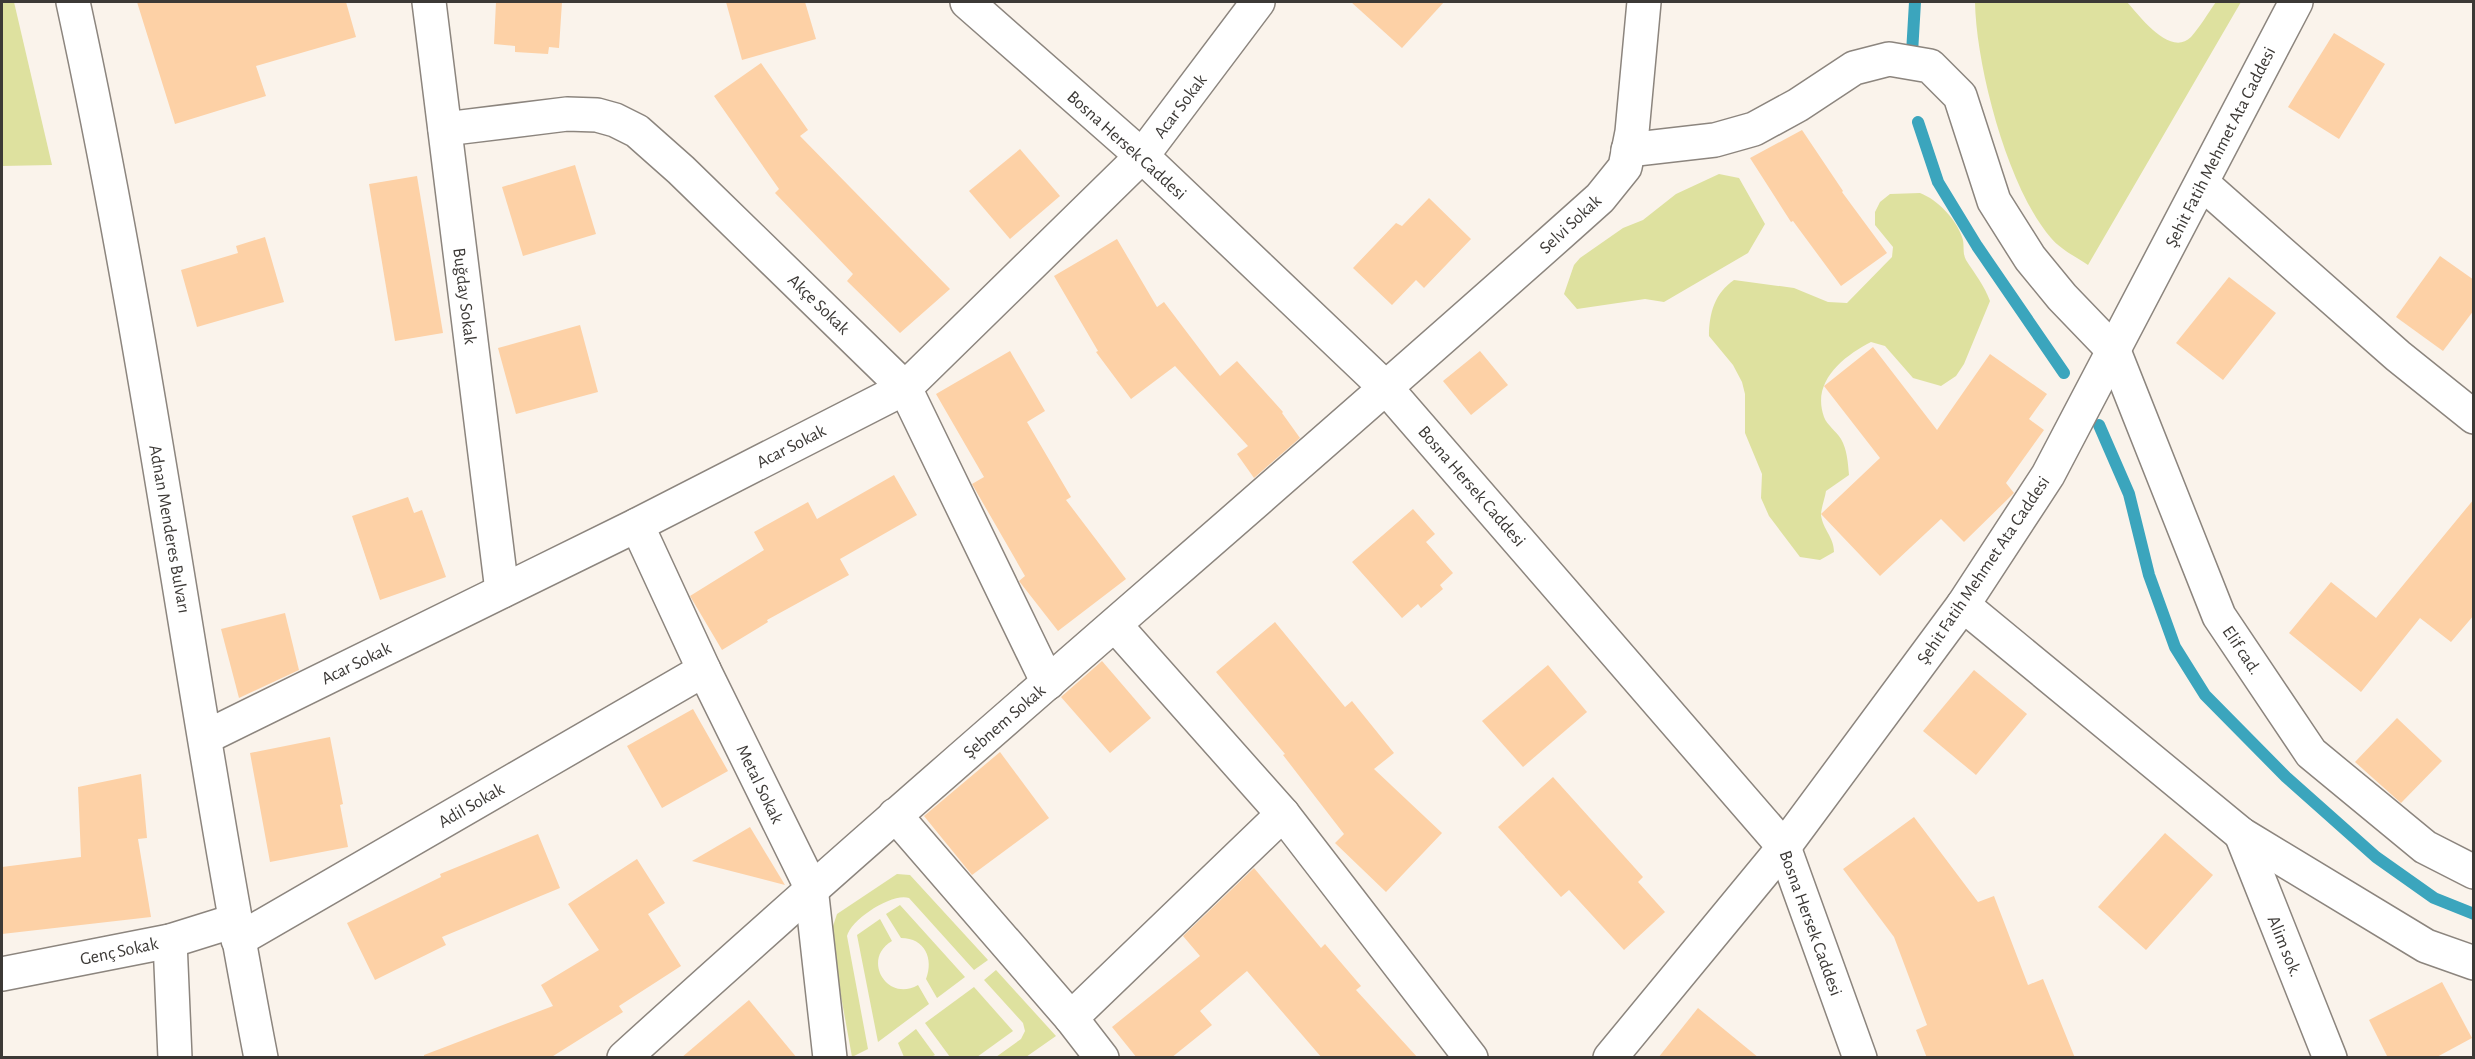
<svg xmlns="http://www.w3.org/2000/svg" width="2475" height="1059" font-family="'Alegreya Sans',sans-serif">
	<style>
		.green { fill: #dee19f }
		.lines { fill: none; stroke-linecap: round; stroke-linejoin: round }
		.stream { stroke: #3ba5bd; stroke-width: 12 }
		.building { fill: #fdd1a6 }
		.street-casing { stroke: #8c857e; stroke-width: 36 }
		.secondary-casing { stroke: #8c857e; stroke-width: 36 }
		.street { stroke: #fff; stroke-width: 33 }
		.secondary { stroke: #fff; stroke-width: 33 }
		.labels { text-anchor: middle; stroke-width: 4.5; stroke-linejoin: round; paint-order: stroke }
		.street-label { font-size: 18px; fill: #3c3936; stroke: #fff }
	</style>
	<rect width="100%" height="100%" fill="#faf3eb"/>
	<g class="green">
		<path d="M 2,2 L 14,2 L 52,165 L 2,166 Z"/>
		<path d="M 1975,2 L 2127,2 C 2139,15 2170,58 2191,37 C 2200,27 2208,13 2216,2 L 2241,2 L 2088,265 C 2076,257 2060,249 2051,238 C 2008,189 1976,66 1975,2 Z"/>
		<path d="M 1719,174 L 1739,178 L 1765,224 L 1748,253 L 1664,302 L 1645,299 L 1577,309 L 1564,294 L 1574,265 L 1580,258 L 1623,228 L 1643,220 L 1676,194 Z"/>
		<path d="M 1920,193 C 1938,200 1956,219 1962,237 C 1965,244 1962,253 1966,260 C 1975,274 1984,285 1990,301 L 1964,364 L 1956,376 L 1941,386 L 1913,378 L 1885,346 L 1871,342 C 1844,356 1811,381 1824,417 C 1827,425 1836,431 1841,439 C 1847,449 1848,463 1849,475 L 1826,491 C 1825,498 1821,508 1821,515 C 1823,530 1834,537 1834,552 L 1820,560 L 1800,557 L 1769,516 L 1761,498 L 1762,474 L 1745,433 L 1745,394 L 1742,382 L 1733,365 L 1709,336 C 1709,313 1715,293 1734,280 L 1794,288 L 1828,302 L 1847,303 L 1892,257 L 1893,247 L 1875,225 L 1875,212 L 1880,202 L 1890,194 Z"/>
		<path d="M 897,874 L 910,875 L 988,960 L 974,970 L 909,898 C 893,892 851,919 847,936 L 868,1049 L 852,1057 L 830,935 L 837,914 Z"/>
		<path d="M 900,905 L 965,977 L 937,998 L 926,979 C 934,959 925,938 901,938 L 886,914 Z"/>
		<path d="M 880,919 L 892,941 C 861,959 887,1003 918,985 L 929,1004 L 878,1042 L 857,935 Z"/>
		<path d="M 996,970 L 1056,1036 L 1026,1057 L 996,1057 L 1021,1039 L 1025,1031 L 1023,1023 L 984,980 Z"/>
		<path d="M 974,987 L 1013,1031 L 977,1057 L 950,1057 L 925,1023 Z"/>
		<path d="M 916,1029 L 935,1055 L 931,1057 L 904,1057 L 898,1043 Z"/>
	</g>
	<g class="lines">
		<g class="stream">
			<path d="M 1912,53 L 1915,2"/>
			<path d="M 1918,122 L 1938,182 L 1977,246 L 2064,373"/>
			<path d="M 2099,425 L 2129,494 L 2149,575 L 2175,647 L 2205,695 L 2286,777 L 2376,857 L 2434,898 L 2474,914"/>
		</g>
	</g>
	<g class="building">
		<path d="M 137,2 L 346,2 L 356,37 L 256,66 L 266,96 L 175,124 Z"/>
		<path d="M 496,2 L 562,2 L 559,48 L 549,47 L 548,54 L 515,52 L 515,46 L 494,44 Z"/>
		<path d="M 726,2 L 805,2 L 816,39 L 742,60 Z"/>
		<path d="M 1351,2 L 1444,2 L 1402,48 Z"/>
		<path d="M 2334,33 L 2385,64 L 2339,139 L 2288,107 Z"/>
		<path d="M 761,63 L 808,130 L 800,136 L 950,289 L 900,333 L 847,281 L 853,274 L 775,193 L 779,189 L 714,96 Z"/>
		<path d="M 1802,130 L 1843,191 L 1842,192 L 1887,253 L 1841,286 L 1793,221 L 1791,222 L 1750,158 Z"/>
		<path d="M 1020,149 L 1060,196 L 1010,239 L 969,191 Z"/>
		<path d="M 575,165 L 596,234 L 523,256 L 502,187 Z"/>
		<path d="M 417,176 L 443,333 L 395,341 L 369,184 Z"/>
		<path d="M 1429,198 L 1471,239 L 1424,288 L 1416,280 L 1392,305 L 1353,268 L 1396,223 L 1402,226 Z"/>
		<path d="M 265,237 L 284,302 L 197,327 L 181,270 L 238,253 L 236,246 Z"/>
		<path d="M 1117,239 L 1157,307 L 1164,302 L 1220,376 L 1237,361 L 1283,412 L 1282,413 L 1300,438 L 1254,478 L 1237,454 L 1248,446 L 1175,366 L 1131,399 L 1096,352 L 1098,351 L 1054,276 Z"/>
		<path d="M 2440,256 L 2474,280 L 2474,310 L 2443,351 L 2396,317 Z"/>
		<path d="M 2229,277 L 2276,313 L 2223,380 L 2176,343 Z"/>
		<path d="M 580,325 L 598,392 L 516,414 L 498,348 Z"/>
		<path d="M 1873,347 L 1937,430 L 1990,354 L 2047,394 L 2029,419 L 2044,430 L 2006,483 L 2014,493 L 1964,542 L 1941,519 L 1880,576 L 1821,514 L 1880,458 L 1824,386 Z"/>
		<path d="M 1010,351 L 1045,411 L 1027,422 L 1071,497 L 1066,500 L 1126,579 L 1058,631 L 1019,581 L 1025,576 L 972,484 L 984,477 L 936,394 Z"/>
		<path d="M 1480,351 L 1508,385 L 1471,415 L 1443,381 Z"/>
		<path d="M 894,475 L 917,515 L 840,559 L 849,575 L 767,620 L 768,622 L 722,650 L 690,596 L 764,550 L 754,532 L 808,502 L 817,519 Z"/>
		<path d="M 408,497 L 414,513 L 422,510 L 446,577 L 380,600 L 352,516 Z"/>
		<path d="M 2474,499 L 2474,615 L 2451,642 L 2420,618 L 2361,692 L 2289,633 L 2331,582 L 2376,618 Z"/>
		<path d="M 1413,509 L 1435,534 L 1426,542 L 1453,573 L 1440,585 L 1443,589 L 1421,608 L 1418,604 L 1402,618 L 1352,562 Z"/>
		<path d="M 285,613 L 299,670 L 239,698 L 221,629 Z"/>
		<path d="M 1275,622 L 1345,707 L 1352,701 L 1394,753 L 1374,769 L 1442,833 L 1386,892 L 1335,843 L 1344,834 L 1283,755 L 1285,754 L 1216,672 Z"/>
		<path d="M 1102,661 L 1151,718 L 1110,753 L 1061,697 Z"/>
		<path d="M 1548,665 L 1587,712 L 1523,767 L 1482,721 Z"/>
		<path d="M 1974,670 L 2027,714 L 1976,775 L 1923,731 Z"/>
		<path d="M 693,709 L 728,771 L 662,808 L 627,746 Z"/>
		<path d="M 2397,718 L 2442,761 L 2401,803 L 2355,762 Z"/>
		<path d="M 330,737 L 343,804 L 340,805 L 348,847 L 270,862 L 250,753 Z"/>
		<path d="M 1000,752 L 1049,818 L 972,875 L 924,816 Z"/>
		<path d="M 141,774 L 147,838 L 138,839 L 151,917 L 2,934 L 2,867 L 81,857 L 78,787 Z"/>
		<path d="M 1553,777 L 1643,877 L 1638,882 L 1665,912 L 1624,950 L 1569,890 L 1561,897 L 1498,827 Z"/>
		<path d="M 1914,817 L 1978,902 L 1994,896 L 2028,985 L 2043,979 L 2075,1058 L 1927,1058 L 1916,1030 L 1927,1025 L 1894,937 L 1843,869 Z"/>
		<path d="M 750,827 L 785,885 L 692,861 Z"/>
		<path d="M 2165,833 L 2213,875 L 2146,950 L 2098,907 Z"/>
		<path d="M 538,834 L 560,888 L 442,937 L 446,945 L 375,980 L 347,923 L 441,877 L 440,874 Z"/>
		<path d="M 637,859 L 665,903 L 648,914 L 681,966 L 619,1006 L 623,1012 L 550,1058 L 424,1058 L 424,1055 L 553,1006 L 541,985 L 599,950 L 568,904 Z"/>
		<path d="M 1254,868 L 1321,948 L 1325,944 L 1361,986 L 1356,990 L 1418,1058 L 1322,1058 L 1247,971 L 1200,1011 L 1212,1025 L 1171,1058 L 1137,1058 L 1112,1027 L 1200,956 L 1183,936 Z"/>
		<path d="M 2442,982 L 2472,1038 L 2435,1058 L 2388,1058 L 2369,1020 Z"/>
		<path d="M 749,1000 L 797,1058 L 681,1058 Z"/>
		<path d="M 1698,1008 L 1759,1058 L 1658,1058 Z"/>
	</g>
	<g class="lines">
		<defs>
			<g id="street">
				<path d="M 429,2 L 502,591"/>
				<path d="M 445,129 L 567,114 L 597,115 L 615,120 L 637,131 L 681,170 L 905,388 L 1048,683"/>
				<path d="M 1628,150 L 1715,140 L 1754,129 L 1798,105 L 1854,68 L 1889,59 L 1930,66 L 1960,96 L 1994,201 L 2030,258 L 2062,297 L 2114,351 L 2219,616 L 2311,753 L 2425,847 L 2474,872"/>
				<path d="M 2202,183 L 2398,356 L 2474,417"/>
				<path d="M 637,525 L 704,670 L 811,887 L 830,1058"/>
				<path d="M 1963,605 L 2241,834 L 2426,946 L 2474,963"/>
				<path d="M 1115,625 L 1283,814 L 1471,1058"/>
				<path d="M 206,737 L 637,525 L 905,388 L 1142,156 L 1258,2"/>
				<path d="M 895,815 L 1071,1018 L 1102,1058"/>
				<path d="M 2241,834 L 2330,1058"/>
				<path d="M 238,940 L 704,670"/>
				<path d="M 170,941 L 175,1058"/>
				<path d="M 2,974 L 170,941 L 234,921"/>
				<path d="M 1071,1018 L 1283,814"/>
				<path d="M 624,1058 C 945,766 1277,488 1600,198 L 1625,167 L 1632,132 L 1644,2"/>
			</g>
			<g id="secondary">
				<path d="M 73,2 C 149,351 193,706 261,1058"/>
				<path d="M 967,2 L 1142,156 L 1387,389 L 1784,847 L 1860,1058"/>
				<path d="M 1610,1058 L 1784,847 L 1963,605 L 2048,475 L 2296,2"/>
			</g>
		</defs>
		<use href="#street" class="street-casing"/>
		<use href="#secondary" class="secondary-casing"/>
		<use href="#street" class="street"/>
		<use href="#secondary" class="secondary"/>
	</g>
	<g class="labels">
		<g class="street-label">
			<text transform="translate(1180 106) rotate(-53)" y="6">Acar Sokak</text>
			<text transform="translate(1127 145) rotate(42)" y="6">Bosna Hersek Caddesi</text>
			<text transform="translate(2220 147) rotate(-63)" y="6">Şehit Fatih Mehmet Ata Caddesi</text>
			<text transform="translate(1570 224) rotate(-43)" y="6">Selvi Sokak</text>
			<text transform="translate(465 296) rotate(83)" y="6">Buğday Sokak</text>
			<text transform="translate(819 304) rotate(44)" y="6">Akçe Sokak</text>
			<text transform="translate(791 446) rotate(-27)" y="6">Acar Sokak</text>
			<text transform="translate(1472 486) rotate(49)" y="6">Bosna Hersek Caddesi</text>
			<text transform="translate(170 529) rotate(80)" y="6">Adnan Menderes Bulvarı</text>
			<text transform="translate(1983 570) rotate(-56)" y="6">Şehit Fatih Mehmet Ata Caddesi</text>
			<text transform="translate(2242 650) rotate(56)" y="6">Elif cad.</text>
			<text transform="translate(356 663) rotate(-26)" y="6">Acar Sokak</text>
			<text transform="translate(1004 721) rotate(-41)" y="6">Şebnem Sokak</text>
			<text transform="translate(760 784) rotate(64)" y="6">Metal Sokak</text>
			<text transform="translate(471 805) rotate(-30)" y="6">Adil Sokak</text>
			<text transform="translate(1811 923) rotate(70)" y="6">Bosna Hersek Caddesi</text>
			<text transform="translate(2285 946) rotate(68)" y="6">Alim sok.</text>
			<text transform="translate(119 951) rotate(-12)" y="6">Genç Sokak</text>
		</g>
	</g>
	<rect width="2475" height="1059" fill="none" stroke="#3c3936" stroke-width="6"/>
</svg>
